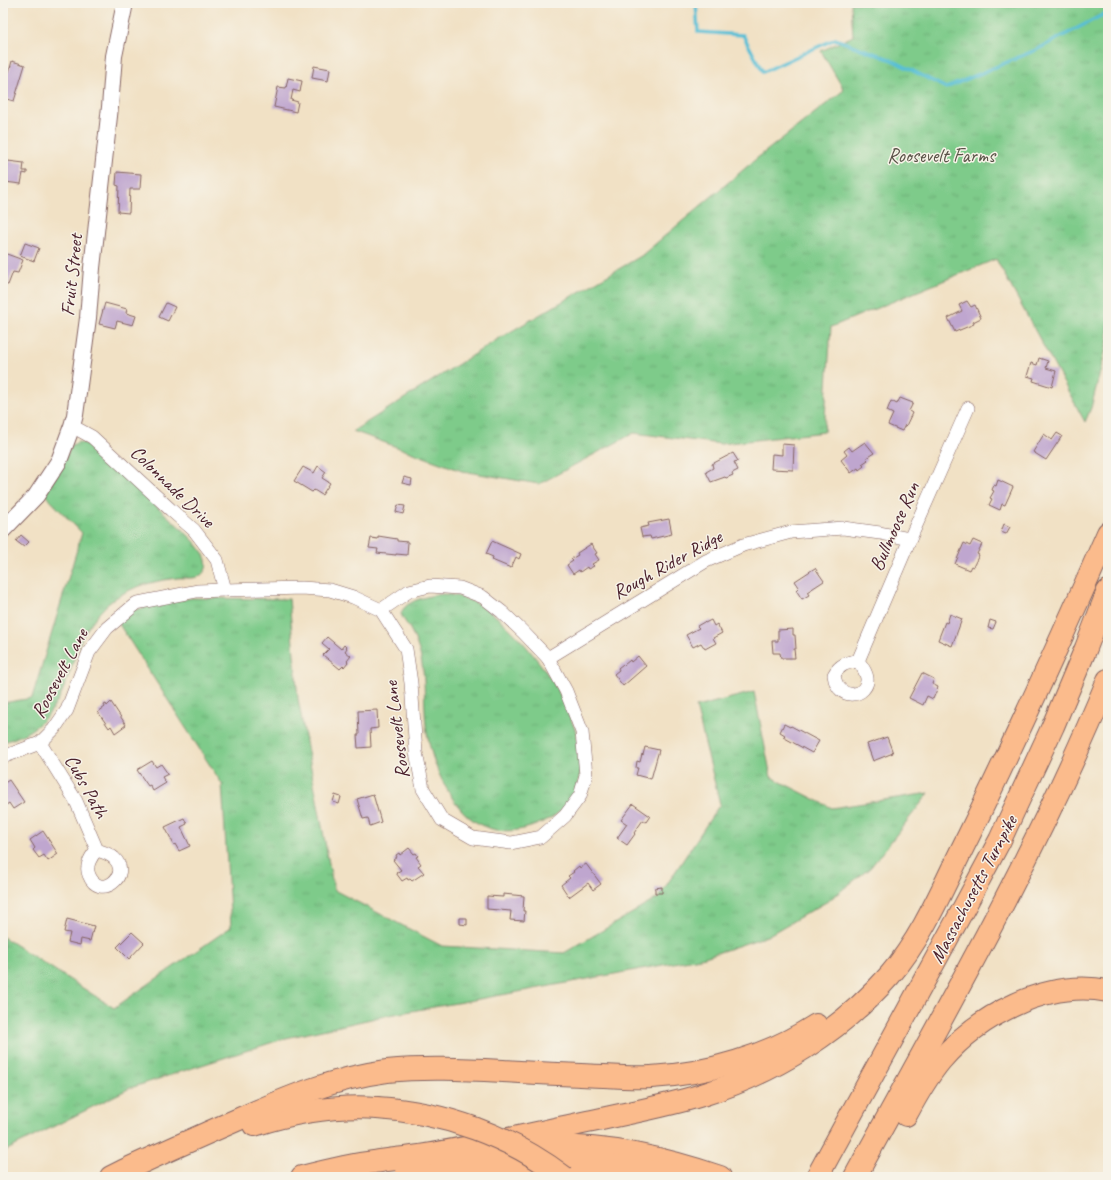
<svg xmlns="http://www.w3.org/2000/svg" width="1111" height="1180" font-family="Caveat,sans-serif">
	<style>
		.grass { fill: url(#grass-tufts); stroke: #64755a }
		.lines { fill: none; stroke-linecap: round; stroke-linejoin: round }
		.stream { stroke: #59bfd6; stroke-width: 3.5 }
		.building { fill: #bfa6cf }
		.minor-casing { stroke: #846361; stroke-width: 14 }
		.tertiary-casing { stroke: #846361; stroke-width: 18 }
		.motorway-casing { stroke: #846361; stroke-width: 24 }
		.minor { stroke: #fff; stroke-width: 13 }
		.tertiary { stroke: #fff; stroke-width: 16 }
		.motorway { stroke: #fbbb8c; stroke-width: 22 }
		.motorway-bridge-casing { stroke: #846361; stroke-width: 24; stroke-linecap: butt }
		.motorway-bridge { stroke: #fbbb8c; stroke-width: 22 }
		.labels { text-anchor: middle; stroke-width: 3; stroke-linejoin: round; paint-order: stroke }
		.park-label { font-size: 20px; fill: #5a5348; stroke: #f7f3e8 }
		.street-label { font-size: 20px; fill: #4a1f2b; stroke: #f7f3e8 }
	</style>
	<defs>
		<pattern id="grass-tufts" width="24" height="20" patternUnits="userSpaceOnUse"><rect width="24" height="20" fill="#7ecb8a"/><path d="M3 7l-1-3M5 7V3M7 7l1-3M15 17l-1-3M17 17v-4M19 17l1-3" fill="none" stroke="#6eae77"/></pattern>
	</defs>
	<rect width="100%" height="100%" fill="#f7f3e8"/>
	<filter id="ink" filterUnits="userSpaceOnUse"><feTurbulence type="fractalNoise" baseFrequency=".025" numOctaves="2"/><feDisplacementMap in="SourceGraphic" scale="8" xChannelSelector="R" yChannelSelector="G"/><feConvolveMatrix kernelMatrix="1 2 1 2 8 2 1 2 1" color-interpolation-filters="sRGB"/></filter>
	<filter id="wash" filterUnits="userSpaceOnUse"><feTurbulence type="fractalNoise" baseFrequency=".012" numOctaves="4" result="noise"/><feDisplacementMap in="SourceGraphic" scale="16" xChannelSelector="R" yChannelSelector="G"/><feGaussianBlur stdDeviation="0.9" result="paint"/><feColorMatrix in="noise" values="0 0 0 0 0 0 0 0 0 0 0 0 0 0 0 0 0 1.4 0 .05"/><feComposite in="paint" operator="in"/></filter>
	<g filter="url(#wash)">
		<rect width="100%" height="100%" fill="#f1e1c5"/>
		<g class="grass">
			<path d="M 851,3 L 1108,3 L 1108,340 L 1091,408 L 1085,422 L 996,259 L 831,327 L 824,432 L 721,444 L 634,433 L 539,484 L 462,471 L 353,431 L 498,339 L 641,256 L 756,159 L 844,90 L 821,51 L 853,36 Z"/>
			<path d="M 78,442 L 86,444 L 100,454 L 186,533 C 195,542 217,563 201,575 C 194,580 184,577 177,578 C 153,581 128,587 109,603 C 97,614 87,627 80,642 C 75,654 72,667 67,679 C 56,712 37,733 3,742 L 3,703 L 32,698 L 82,533 L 45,495 L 72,445 Z"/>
			<path d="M 444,594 C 479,597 504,621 526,646 C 545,669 559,688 569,715 C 572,721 574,727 576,732 C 578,739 578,747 578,753 C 579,760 581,768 580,775 C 577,786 573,799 565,807 C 559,813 553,817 545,821 C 525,831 502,835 481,825 C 463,816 451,798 442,780 C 432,761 425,731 425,710 C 424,694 425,679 422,664 C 420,651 415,638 409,627 C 406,623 403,619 401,614 C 404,600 432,595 444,594 Z"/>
			<path d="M 191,598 L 289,599 L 298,699 L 334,890 L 442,946 L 564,953 L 658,898 L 720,804 L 696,707 L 754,692 L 771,777 L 832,808 L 929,793 L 870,868 L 828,901 L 767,936 L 705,957 L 518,992 L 389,1015 L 286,1038 L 130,1088 L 3,1152 L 3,937 L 114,1008 L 231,927 L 222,784 L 117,621 L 133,610 Z"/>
		</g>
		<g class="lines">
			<path class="stream" d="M 696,3 L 698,32 L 743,35 L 763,72 L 835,39 L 892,60 L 946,88 L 1038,49 L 1108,12"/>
		</g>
		<g id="blocks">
			<g class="building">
				<path d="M 12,61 L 25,65 L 14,101 L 3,98 L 3,78 L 5,71 L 9,72 Z"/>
				<path d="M 314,66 L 330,69 L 328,81 L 312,78 Z"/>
				<path d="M 288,78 L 302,81 L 300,92 L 293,90 L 291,100 L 298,102 L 296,112 L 274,107 L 278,87 L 286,88 Z"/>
				<path d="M 8,161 L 24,163 L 23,171 L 27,171 L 27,174 L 23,173 L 21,184 L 5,182 L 6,172 L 3,171 L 3,162 L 7,163 Z"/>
				<path d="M 117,172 L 141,174 L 140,189 L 130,189 L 129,213 L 118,212 L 119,186 L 116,185 Z"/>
				<path d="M 25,243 L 39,248 L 34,261 L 20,256 Z"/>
				<path d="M 4,253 L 23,260 L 18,273 L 13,272 L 8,285 L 3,284 L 3,256 Z"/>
				<path d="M 967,301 L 971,307 L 975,305 L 981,318 L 973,322 L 974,324 L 955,332 L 948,318 L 962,311 L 959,305 Z"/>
				<path d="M 105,303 L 127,309 L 126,313 L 136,316 L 133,325 L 117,321 L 115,328 L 99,324 Z"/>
				<path d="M 166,303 L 175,307 L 168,321 L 159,317 Z"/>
				<path d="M 1039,358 L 1048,361 L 1046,368 L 1056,371 L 1052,387 L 1033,381 L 1034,378 L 1027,376 L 1031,363 L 1037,365 Z"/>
				<path d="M 900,398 L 913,403 L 909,411 L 912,413 L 906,426 L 905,425 L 902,431 L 888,425 L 893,414 L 887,411 L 891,401 L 897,404 Z"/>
				<path d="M 1057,433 L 1062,436 L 1046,460 L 1033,452 L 1044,434 L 1052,440 Z"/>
				<path d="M 865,442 L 874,453 L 866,458 L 868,460 L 862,464 L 864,466 L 859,470 L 858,468 L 851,473 L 841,460 L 847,455 L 844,451 L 849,447 L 852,451 Z"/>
				<path d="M 782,444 L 794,445 L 793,470 L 771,469 L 772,454 L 782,455 Z"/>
				<path d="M 733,453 L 738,461 L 734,462 L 738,470 L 732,473 L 733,475 L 726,478 L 725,477 L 711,482 L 706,472 L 713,468 L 712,464 Z"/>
				<path d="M 318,466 L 326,472 L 322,478 L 330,483 L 322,495 L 314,490 L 312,492 L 294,481 L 303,467 L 314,473 Z"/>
				<path d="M 404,477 L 412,479 L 411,485 L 402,483 Z"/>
				<path d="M 998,480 L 1013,487 L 1005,505 L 1002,504 L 1000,510 L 989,505 L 992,499 L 990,498 L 994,491 L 992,490 L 994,485 L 996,486 Z"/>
				<path d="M 398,505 L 405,506 L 403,514 L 396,512 Z"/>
				<path d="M 669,519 L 672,534 L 651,539 L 650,536 L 642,537 L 640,528 L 649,526 L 648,523 Z"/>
				<path d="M 1004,524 L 1010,527 L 1006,534 L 1001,532 Z"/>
				<path d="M 21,535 L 29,542 L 24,547 L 16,541 Z"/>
				<path d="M 378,536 L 397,539 L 397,541 L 408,542 L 407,555 L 396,554 L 396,555 L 377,553 L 378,549 L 369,548 L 371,538 L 378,539 Z"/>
				<path d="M 973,540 L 982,544 L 977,554 L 979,555 L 973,567 L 971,566 L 969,570 L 955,564 L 964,543 L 970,546 Z"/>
				<path d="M 492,541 L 521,554 L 519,559 L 516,557 L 511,568 L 492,560 L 493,557 L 486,554 Z"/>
				<path d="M 591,544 L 597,553 L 595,554 L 599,560 L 592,564 L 594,566 L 588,569 L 587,567 L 580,572 L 579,570 L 573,574 L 567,565 L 573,561 L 571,559 L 578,555 L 577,553 Z"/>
				<path d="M 815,568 L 824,581 L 807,592 L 809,595 L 802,599 L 796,590 L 799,587 L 795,581 Z"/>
				<path d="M 950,614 L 962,619 L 952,646 L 938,640 L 945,622 L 947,623 Z"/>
				<path d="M 711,620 L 714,626 L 717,624 L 722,633 L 713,638 L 716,643 L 705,649 L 701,643 L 693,647 L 686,635 L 699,628 L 697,626 L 704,622 L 705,623 Z"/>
				<path d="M 990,620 L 996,622 L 993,629 L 988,628 Z"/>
				<path d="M 793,629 L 793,635 L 795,635 L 796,649 L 794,649 L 795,658 L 781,658 L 780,653 L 773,653 L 772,641 L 778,641 L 778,630 Z"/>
				<path d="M 327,637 L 341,649 L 344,645 L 347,648 L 345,651 L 351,656 L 347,661 L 348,662 L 344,667 L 343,666 L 340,669 L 323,655 L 329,649 L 322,643 Z"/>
				<path d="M 638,656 L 646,666 L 623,686 L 614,674 L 619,670 L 618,668 L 623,664 L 624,665 L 630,660 L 631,662 Z"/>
				<path d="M 922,673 L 934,679 L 932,684 L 938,687 L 933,699 L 927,696 L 923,705 L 909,698 Z"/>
				<path d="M 111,702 L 126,725 L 115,733 L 111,726 L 109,728 L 98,712 L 105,707 L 104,705 L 106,704 L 107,706 Z"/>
				<path d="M 377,710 L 378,728 L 370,729 L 371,747 L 358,748 L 357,735 L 359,735 L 358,711 Z"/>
				<path d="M 784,724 L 790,727 L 791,726 L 819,741 L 812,753 L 783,737 L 785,735 L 780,732 Z"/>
				<path d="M 887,737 L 893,753 L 873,761 L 867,744 Z"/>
				<path d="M 645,747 L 659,750 L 651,779 L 636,775 L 638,768 L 636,768 L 637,761 L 640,762 L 642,754 L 643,755 Z"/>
				<path d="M 152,761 L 156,767 L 161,764 L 168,774 L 162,777 L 166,783 L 153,791 L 150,785 L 148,786 L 137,770 Z"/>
				<path d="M 9,780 L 24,802 L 13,809 L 9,803 L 6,805 L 3,800 L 3,784 Z"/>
				<path d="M 373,794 L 381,822 L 370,826 L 368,818 L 363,819 L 357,799 Z"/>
				<path d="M 335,795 L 341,797 L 339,804 L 333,802 Z"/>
				<path d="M 633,804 L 650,816 L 646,822 L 643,820 L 634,833 L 635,834 L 627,845 L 617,838 L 627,824 L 621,820 Z"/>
				<path d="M 184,818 L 187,824 L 181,827 L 190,846 L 179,851 L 175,844 L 174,845 L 165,827 Z"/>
				<path d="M 43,831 L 58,854 L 48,861 L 44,855 L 39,858 L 33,850 L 35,848 L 30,840 Z"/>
				<path d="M 409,848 L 414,854 L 416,853 L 418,856 L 416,857 L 421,864 L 418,866 L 424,873 L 412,881 L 410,879 L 408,880 L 407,878 L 402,881 L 396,873 L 401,870 L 393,860 L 397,857 L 396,855 L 399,853 L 400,855 Z"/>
				<path d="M 586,864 L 601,884 L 593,890 L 588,883 L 569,897 L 561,885 L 570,878 L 568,876 L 574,872 L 573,871 L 579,866 L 580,868 Z"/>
				<path d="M 662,887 L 662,893 L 655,893 L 655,888 Z"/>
				<path d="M 503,894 L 524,896 L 523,911 L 525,911 L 524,921 L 510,920 L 511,911 L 487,909 L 487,896 L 503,897 Z"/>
				<path d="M 460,918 L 467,918 L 467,925 L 460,924 Z"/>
				<path d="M 67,919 L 94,926 L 90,941 L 81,939 L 80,945 L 68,942 L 70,933 L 64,932 Z"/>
				<path d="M 132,932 L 144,943 L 129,959 L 117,947 Z"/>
			</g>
		</g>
	</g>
	<g filter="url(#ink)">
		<use href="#blocks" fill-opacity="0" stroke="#846361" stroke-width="1"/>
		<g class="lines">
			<defs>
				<g id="minor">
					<path d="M 72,426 L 92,437 L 171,510 L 194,530 L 217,560 L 225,590"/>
					<path d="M 430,586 L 460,588 L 483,597 L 502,612 L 523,632 L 548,658 L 566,691 L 582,732 L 586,775 L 580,796 L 565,816 L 541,837 L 511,843 L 473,838 L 442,820 L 423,789 L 416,752 L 411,683 L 406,649 L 381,610 L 409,591 Z"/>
					<path d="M 548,658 L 706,561 L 743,545 L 791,532 L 843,528 L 880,533 L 910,539"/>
					<path d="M 858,661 C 847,662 839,665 834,675 C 838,704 869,696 867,678 C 866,671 862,666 858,661 L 910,539 L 968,408"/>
					<path d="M 40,743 L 76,801 L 97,850 C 103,852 110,854 114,858 C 133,876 99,901 89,875 C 85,866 91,856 97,850"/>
					<path d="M 3,757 L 40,743 L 54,729 L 67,710 L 89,652 L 107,628 L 137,603 L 197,591 L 225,590 L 302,588 L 330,590 L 353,597 L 381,610"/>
				</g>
				<path id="tertiary" d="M 3,530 L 36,496 L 59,461 L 72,426 L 75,415 L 88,318 L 92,268 L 110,107 L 114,56 L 125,3"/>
				<g id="motorway">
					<path d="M 906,1115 C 916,1096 927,1077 940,1061 C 979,1015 1047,979 1108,991"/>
					<path d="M 254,1125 C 295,1112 334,1105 377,1108"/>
					<path d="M 520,1148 C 588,1141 656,1155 720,1177"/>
					<path d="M 407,1172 L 486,1163 L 582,1164 L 634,1168 L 681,1177"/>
					<path d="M 111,1177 L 123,1171 C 162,1153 200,1136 239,1119 C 287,1098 334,1078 387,1071 C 425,1067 464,1069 503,1071 C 537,1073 570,1075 604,1076 C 620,1077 636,1078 651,1077 C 708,1074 768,1056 816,1025"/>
					<path d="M 302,1177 C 326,1171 350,1165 374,1162 C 391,1159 408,1158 425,1155 C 482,1146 539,1132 597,1120 C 632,1112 667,1106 702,1095 C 774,1073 840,1032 890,975 C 925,934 944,884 968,837 C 1017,737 1063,635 1108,533"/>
					<path d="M 817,1177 L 960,915 L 1000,840 L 1053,726 L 1086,648 L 1108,591"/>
					<path d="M 855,1177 C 944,1014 1037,852 1108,680"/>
				</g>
			</defs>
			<use href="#minor" class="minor-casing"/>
			<use href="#tertiary" class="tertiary-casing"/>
			<use href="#motorway" class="motorway-casing"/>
			<use href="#minor" class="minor"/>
			<use href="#tertiary" class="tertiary"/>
			<use href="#motorway" class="motorway"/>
			<defs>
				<path id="motorway-bridge" d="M 377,1108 C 444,1112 510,1136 564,1177"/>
			</defs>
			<use href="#motorway-bridge" class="motorway-bridge-casing"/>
			<use href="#motorway-bridge" class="motorway-bridge"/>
		</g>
	</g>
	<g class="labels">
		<g class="park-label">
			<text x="941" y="162">Roosevelt Farms</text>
		</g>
		<g class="street-label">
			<text transform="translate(71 275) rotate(-84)" y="7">Fruit Street</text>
			<text transform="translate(173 486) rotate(44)" y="7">Colonnade Drive</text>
			<text transform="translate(894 526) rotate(-66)" y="7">Bullmoose Run</text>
			<text transform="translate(667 564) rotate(-29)" y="7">Rough Rider Ridge</text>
			<text transform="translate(59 673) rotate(-62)" y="7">Roosevelt Lane</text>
			<text transform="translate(396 730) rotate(-97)" y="7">Roosevelt Lane</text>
			<text transform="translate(87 786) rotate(61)" y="7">Cubs Path</text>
			<text transform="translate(973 889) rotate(-62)" y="7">Massachusetts Turnpike</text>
		</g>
	</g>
	<rect width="1111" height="1180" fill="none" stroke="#f7f3e8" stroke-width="16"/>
</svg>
